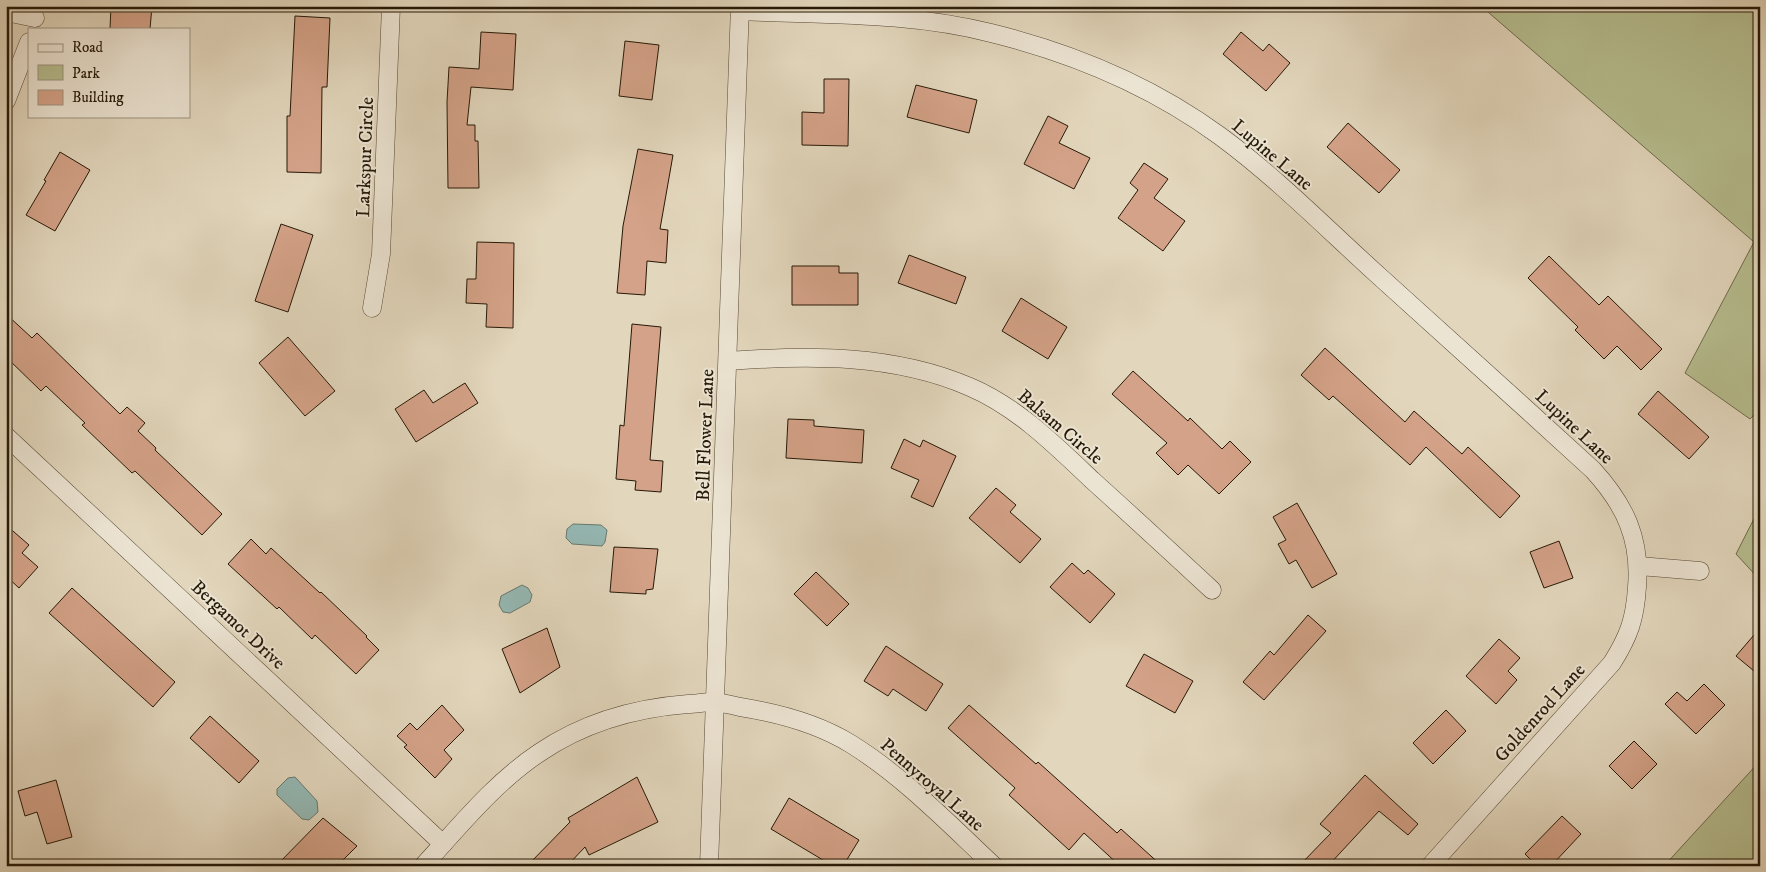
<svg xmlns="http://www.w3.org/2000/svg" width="1766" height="872" font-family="'IM FELL DW Pica',serif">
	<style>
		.green { fill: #b6bd8f; stroke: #6e6b4b }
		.water { fill: #95b9b5; stroke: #69796f }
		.building { fill: #d4a288; stroke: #261907 }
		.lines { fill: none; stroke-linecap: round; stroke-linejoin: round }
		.street-casing { stroke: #554834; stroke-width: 19 }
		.street { stroke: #ece4d3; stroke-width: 18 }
		.labels { text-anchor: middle; stroke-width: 4; stroke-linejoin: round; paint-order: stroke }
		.street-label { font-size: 19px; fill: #261907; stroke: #ece4d3 }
	</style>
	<rect width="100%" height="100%" fill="#e2d6bc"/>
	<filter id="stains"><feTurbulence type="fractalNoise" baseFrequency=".004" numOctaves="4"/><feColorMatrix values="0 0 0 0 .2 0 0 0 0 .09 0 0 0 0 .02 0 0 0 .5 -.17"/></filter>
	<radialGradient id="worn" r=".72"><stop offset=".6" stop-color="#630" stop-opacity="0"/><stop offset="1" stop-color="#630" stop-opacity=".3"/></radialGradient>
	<g class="green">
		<path d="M 1481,6 L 1760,6 L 1760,409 L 1750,419 L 1685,373 L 1754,242 Z"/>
		<path d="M 1760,507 L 1760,580 L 1736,554 Z"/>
		<path d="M 1760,761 L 1760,855 L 1750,866 L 1664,866 Z"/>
	</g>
	<g class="water">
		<path d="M 573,524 L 601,525 L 607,530 L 605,542 L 602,546 L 572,544 L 566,538 L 567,529 Z"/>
		<path d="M 522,585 L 528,588 L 532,595 L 530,602 L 510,613 L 503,612 L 499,605 L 501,596 Z"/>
		<path d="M 295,777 L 317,801 L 318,812 L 309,820 L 302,819 L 277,795 L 277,789 L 288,778 Z"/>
	</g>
	<g class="building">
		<path d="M 111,6 L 152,6 L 150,29 L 110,29 Z"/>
		<path d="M 295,16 L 330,18 L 327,87 L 322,87 L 321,173 L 287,172 L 287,116 L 290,116 Z"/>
		<path d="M 481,32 L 516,34 L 513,90 L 471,87 L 467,125 L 475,125 L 475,141 L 478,141 L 479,188 L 448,188 L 447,102 L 449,67 L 479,69 Z"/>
		<path d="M 1241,32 L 1263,51 L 1269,44 L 1290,63 L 1266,91 L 1223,54 Z"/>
		<path d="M 625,41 L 659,45 L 652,100 L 619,96 Z"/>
		<path d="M 824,79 L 849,79 L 848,146 L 802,145 L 802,112 L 824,113 Z"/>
		<path d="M 916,85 L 977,100 L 969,133 L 907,117 Z"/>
		<path d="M 1048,116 L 1068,126 L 1059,143 L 1090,158 L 1074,189 L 1024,164 Z"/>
		<path d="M 1348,123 L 1400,170 L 1379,193 L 1327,147 Z"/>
		<path d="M 638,149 L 673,155 L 660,229 L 668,230 L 666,263 L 647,261 L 645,295 L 617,293 L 623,226 Z"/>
		<path d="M 60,152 L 90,170 L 55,231 L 26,215 L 46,181 L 44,180 Z"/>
		<path d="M 1144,163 L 1168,179 L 1154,198 L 1185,221 L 1163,251 L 1118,218 L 1138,190 L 1130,183 Z"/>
		<path d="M 281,224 L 313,235 L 288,312 L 255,301 Z"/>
		<path d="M 477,242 L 514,243 L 513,328 L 486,327 L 487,304 L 466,303 L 467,279 L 476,279 Z"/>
		<path d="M 909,255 L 966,277 L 956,304 L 898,283 Z"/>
		<path d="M 1549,256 L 1599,305 L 1608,296 L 1662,349 L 1641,370 L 1617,346 L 1604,359 L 1575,330 L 1578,327 L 1528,278 Z"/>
		<path d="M 792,266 L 839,266 L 839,273 L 858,273 L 858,305 L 792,305 Z"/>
		<path d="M 1021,298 L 1067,327 L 1048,359 L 1002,331 Z"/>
		<path d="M 6,314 L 32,338 L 37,333 L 120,414 L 127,407 L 145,423 L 138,431 L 156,448 L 155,450 L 222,514 L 202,535 L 135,471 L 132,473 L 82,425 L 85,423 L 46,386 L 41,391 L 6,357 Z"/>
		<path d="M 632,324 L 661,327 L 650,460 L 663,461 L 661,492 L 635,490 L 636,481 L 616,479 L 620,425 L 624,426 Z"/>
		<path d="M 288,337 L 335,391 L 305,416 L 259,363 Z"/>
		<path d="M 1325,348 L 1405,422 L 1414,411 L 1462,454 L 1468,447 L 1520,496 L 1500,518 L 1426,447 L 1410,465 L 1333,396 L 1329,400 L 1301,375 Z"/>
		<path d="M 1133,371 L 1188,421 L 1190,418 L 1222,449 L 1230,441 L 1251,462 L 1219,494 L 1188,465 L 1178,475 L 1156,453 L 1167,443 L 1112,394 Z"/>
		<path d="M 465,383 L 478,403 L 416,442 L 395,409 L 424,390 L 433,403 Z"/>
		<path d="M 1658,391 L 1709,437 L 1689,459 L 1638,414 Z"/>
		<path d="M 788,419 L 814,420 L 814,426 L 864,430 L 862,463 L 786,458 Z"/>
		<path d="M 904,439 L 920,447 L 923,440 L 956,456 L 933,507 L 911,497 L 919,480 L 891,468 Z"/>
		<path d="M 996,488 L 1016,505 L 1010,512 L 1041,539 L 1020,563 L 969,518 Z"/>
		<path d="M 1297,503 L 1337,574 L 1312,588 L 1296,560 L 1289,564 L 1278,544 L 1286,540 L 1273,517 Z"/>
		<path d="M 6,525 L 29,545 L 22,553 L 38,567 L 19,588 L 6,576 Z"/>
		<path d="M 251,539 L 266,554 L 271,548 L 320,593 L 321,592 L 367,636 L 366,637 L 379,650 L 356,674 L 315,635 L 312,639 L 279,607 L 277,609 L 228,564 Z"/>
		<path d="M 1559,541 L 1573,578 L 1544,588 L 1530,552 Z"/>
		<path d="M 614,547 L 658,549 L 653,589 L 646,590 L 646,594 L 610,592 Z"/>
		<path d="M 1072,563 L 1084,574 L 1088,570 L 1115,594 L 1090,623 L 1050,587 Z"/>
		<path d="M 816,572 L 849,604 L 827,626 L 794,594 Z"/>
		<path d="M 72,588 L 175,682 L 153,707 L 49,613 Z"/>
		<path d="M 1308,615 L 1326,631 L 1264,700 L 1243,682 L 1270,651 L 1274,655 Z"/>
		<path d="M 547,628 L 560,667 L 520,693 L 502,649 Z"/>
		<path d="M 1760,628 L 1760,676 L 1736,656 Z"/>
		<path d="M 1499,639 L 1520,658 L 1508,671 L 1517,680 L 1496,704 L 1466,676 Z"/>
		<path d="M 886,646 L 943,684 L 926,711 L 893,689 L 888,696 L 864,681 Z"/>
		<path d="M 1144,654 L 1193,681 L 1175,713 L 1126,686 Z"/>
		<path d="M 1704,684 L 1725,705 L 1696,734 L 1665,704 L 1677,692 L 1687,701 Z"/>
		<path d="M 442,705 L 464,730 L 444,750 L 452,759 L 435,778 L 404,747 L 407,745 L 397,736 L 410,723 L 417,730 Z"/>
		<path d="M 969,705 L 1036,764 L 1038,762 L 1117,833 L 1121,829 L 1162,866 L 1120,866 L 1084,833 L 1069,850 L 1009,795 L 1015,788 L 948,728 Z"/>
		<path d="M 1446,710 L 1466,731 L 1433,764 L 1413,743 Z"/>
		<path d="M 210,716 L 259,761 L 239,783 L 190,738 Z"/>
		<path d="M 1634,741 L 1657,764 L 1632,789 L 1609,766 Z"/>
		<path d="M 1365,775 L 1418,824 L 1408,835 L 1379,811 L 1328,866 L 1299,866 L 1331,833 L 1320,824 Z"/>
		<path d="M 637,777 L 658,822 L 589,855 L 585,847 L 567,866 L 527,866 L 570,822 L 568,818 Z"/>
		<path d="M 56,780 L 72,837 L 47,844 L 37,812 L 25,816 L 18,791 Z"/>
		<path d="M 789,798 L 859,840 L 843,866 L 833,866 L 771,829 Z"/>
		<path d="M 1562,816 L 1581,834 L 1551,866 L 1537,866 L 1525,854 Z"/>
		<path d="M 323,818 L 357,846 L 337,866 L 276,866 Z"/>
	</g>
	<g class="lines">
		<defs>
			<g id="street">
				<path d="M 740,11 C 824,15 909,12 991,33 C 1072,53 1153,87 1220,136 C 1277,178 1327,229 1379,276 C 1451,341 1522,405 1593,470 C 1625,505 1641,539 1637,587 C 1635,619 1629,636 1612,663 L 1430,866"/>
				<path d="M 6,12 L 35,18"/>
				<path d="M 6,101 L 29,42"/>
				<path d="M 372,308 L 381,254 L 391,6"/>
				<path d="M 728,361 C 809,355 894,354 970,387 C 1017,407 1055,445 1092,480 C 1132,516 1172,553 1212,590"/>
				<path d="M 6,436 L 443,844"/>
				<path d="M 1639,566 L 1700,571"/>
				<path d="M 423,866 C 459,827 494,783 539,753 C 583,723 635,708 688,704 C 696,704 705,702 714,702 C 723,703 732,705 740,707 C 778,713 817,723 851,744 C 904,777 948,823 994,866"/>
				<path d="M 709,866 L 740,6"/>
			</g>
		</defs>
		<use href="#street" class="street-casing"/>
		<use href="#street" class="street"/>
	</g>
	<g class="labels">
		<g class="street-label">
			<text transform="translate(1273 154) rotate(40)" y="7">Lupine Lane</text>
			<text transform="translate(364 157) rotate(-88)" y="7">Larkspur Circle</text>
			<text transform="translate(1061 426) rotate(40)" y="7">Balsam Circle</text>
			<text transform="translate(1575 426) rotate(43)" y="7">Lupine Lane</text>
			<text transform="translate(704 435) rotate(-88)" y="7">Bell Flower Lane</text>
			<text transform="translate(239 624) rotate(43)" y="7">Bergamot Drive</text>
			<text transform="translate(1539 712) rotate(-48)" y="7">Goldenrod Lane</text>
			<text transform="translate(933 784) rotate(41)" y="7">Pennyroyal Lane</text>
		</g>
	</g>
	<rect width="1766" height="872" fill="none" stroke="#e2d6bc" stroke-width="25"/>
	<rect x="8" y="8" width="1751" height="857" fill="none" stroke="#261907" stroke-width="2.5"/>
	<rect x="12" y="12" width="1741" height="847" fill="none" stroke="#261907"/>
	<rect x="28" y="28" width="162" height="90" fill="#ece4d3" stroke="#9d9381"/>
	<rect x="38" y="44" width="25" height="8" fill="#ece4d3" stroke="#9d9381"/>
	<text x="72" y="52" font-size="15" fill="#261907">Road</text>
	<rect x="38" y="65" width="25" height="15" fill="#b6bd8f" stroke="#9d9381"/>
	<text x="72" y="78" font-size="15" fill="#261907">Park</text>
	<rect x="38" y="90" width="25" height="15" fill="#d4a288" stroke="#9d9381"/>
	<text x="72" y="102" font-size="15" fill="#261907">Building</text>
	<rect width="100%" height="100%" filter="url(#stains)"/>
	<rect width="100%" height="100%" fill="url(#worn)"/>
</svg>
